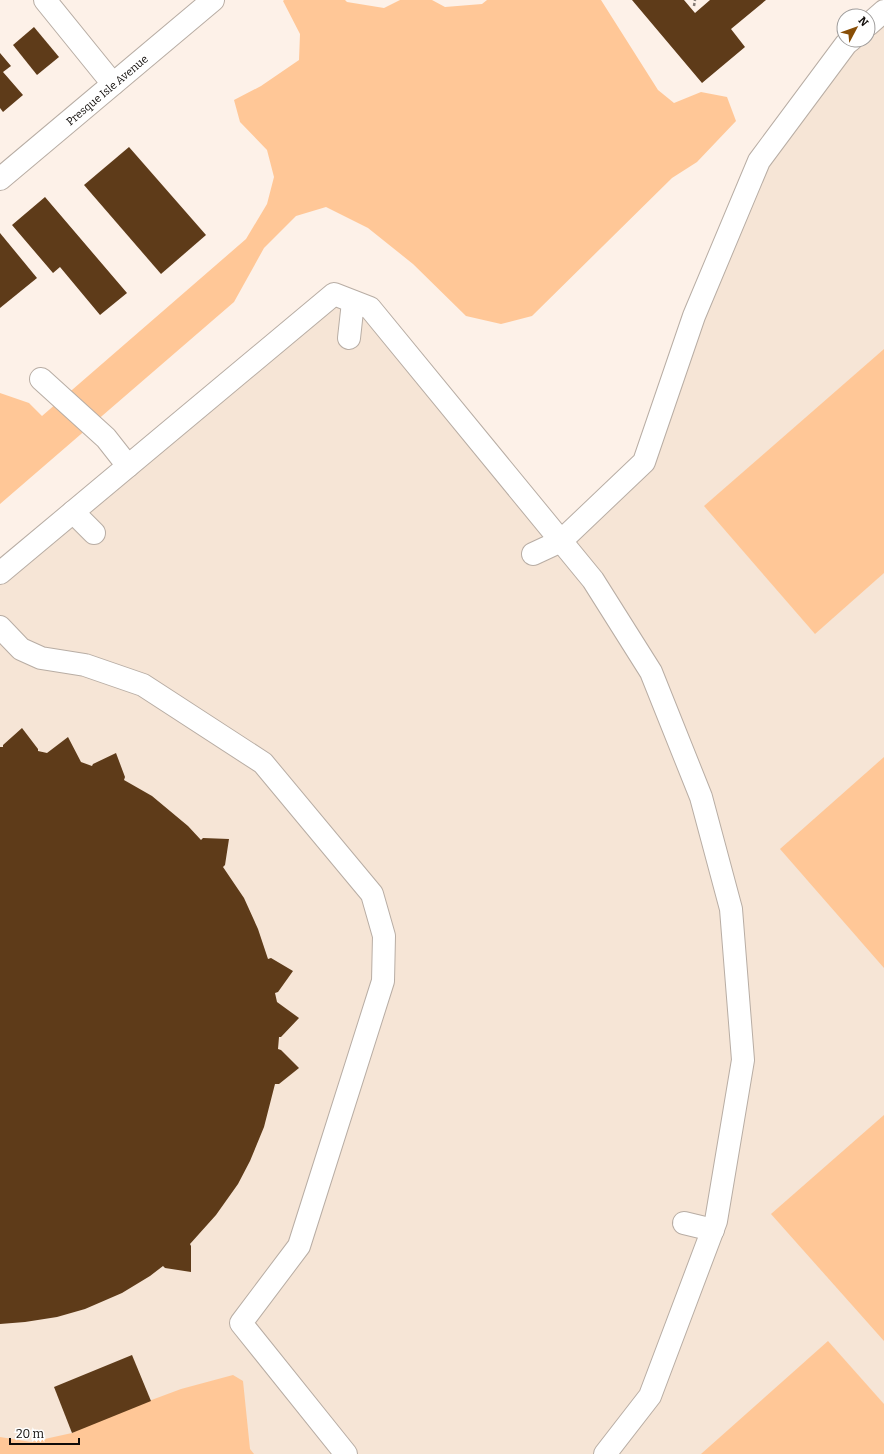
<svg xmlns="http://www.w3.org/2000/svg" width="884" height="1454" font-family="Bitter,serif">
	<style>
		.built { fill: #f6e5d6 }
		.green { fill: #ffc797 }
		.building { fill: #5e3b19 }
		.lines { fill: none; stroke-linecap: round; stroke-linejoin: round }
		.minor-casing { stroke: #b8ada4; stroke-width: 24 }
		.major-casing { stroke: #b8ada4; stroke-width: 24 }
		.path { stroke: #837b75; stroke-width: 2.5; stroke-dasharray: 3 2; stroke-linecap: butt }
		.minor { stroke: #fff; stroke-width: 22 }
		.major { stroke: #fff; stroke-width: 22 }
		.labels { text-anchor: middle; stroke-width: 4; stroke-linejoin: round; paint-order: stroke }
		.street-label { font-size: 11px; fill: #0f0b08; stroke: #fff }
	</style>
	<rect width="100%" height="100%" fill="#fdf1e8"/>
	<path class="built" d="M 884,5 L 884,1454 L 0,1454 L 0,572 L 333,298 L 369,307 L 563,541 L 641,466 L 759,161 L 846,40 L 868,40 L 868,20 Z"/>
	<g class="green">
		<path d="M 284,0 L 345,0 L 347,2 L 384,8 L 400,0 L 432,0 L 445,7 L 482,4 L 487,0 L 601,0 L 658,90 L 674,103 L 701,92 L 727,97 L 736,121 L 697,162 L 672,178 L 532,316 L 501,324 L 466,316 L 413,264 L 368,228 L 326,207 L 296,216 L 264,248 L 234,302 L 0,504 L 0,393 L 29,403 L 42,416 L 246,239 L 267,204 L 274,177 L 267,150 L 240,122 L 234,100 L 261,86 L 299,60 L 300,34 L 283,1 Z"/>
		<path d="M 884,349 L 884,573 L 815,634 L 704,506 Z"/>
		<path d="M 884,757 L 884,968 L 780,849 Z"/>
		<path d="M 884,1115 L 884,1341 L 771,1214 Z"/>
		<path d="M 828,1341 L 884,1404 L 884,1454 L 701,1454 Z"/>
		<path d="M 233,1375 L 243,1381 L 250,1449 L 254,1454 L 0,1454 L 0,1437 L 31,1442 L 72,1433 L 106,1417 L 181,1389 Z"/>
	</g>
	<g class="building">
		<path d="M 632,0 L 684,0 L 695,13 L 710,0 L 766,0 L 731,29 L 745,47 L 702,83 Z"/>
		<path d="M 34,27 L 59,57 L 37,75 L 13,45 Z"/>
		<path d="M 0,53 L 11,66 L 3,72 L 23,95 L 3,112 L 0,108 Z"/>
		<path d="M 129,147 L 206,235 L 161,274 L 84,185 Z"/>
		<path d="M 45,197 L 127,293 L 100,315 L 60,267 L 53,273 L 12,225 Z"/>
		<path d="M 0,233 L 37,278 L 0,308 Z"/>
		<path d="M 22,728 L 38,749 L 38,751 L 47,753 L 68,737 L 81,762 L 92,766 L 93,764 L 116,753 L 125,777 L 124,780 L 152,796 L 188,826 L 201,840 L 203,838 L 229,839 L 225,865 L 223,867 L 244,898 L 258,929 L 268,959 L 271,958 L 293,971 L 278,992 L 275,993 L 277,1002 L 299,1018 L 281,1037 L 279,1037 L 278,1049 L 281,1050 L 299,1068 L 279,1084 L 275,1084 L 264,1127 L 250,1161 L 238,1184 L 216,1215 L 190,1244 L 191,1246 L 191,1272 L 165,1268 L 163,1266 L 150,1276 L 122,1293 L 85,1309 L 57,1317 L 25,1322 L 0,1324 L 0,747 L 3,747 L 3,745 Z"/>
		<path d="M 132,1355 L 151,1401 L 72,1433 L 54,1387 Z"/>
	</g>
	<g class="lines">
		<defs>
			<g id="minor">
				<path d="M 45,0 L 113,84"/>
				<path d="M 868,25 L 884,11"/>
				<path d="M 349,338 L 353,302"/>
				<path d="M 41,379 L 106,438 L 128,466"/>
				<path d="M 73,512 L 94,533"/>
				<path d="M 533,554 L 561,541 L 644,462 L 694,316 L 759,161 L 846,44 L 851,40"/>
				<path d="M 0,573 L 334,294 L 370,308 L 593,580 L 651,672 L 701,797 L 731,909 L 743,1060 L 716,1221 L 650,1396 L 605,1454"/>
				<path d="M 0,627 L 21,649 L 41,658 L 85,665 L 143,685 L 263,763 L 372,894 L 384,936 L 383,981 L 299,1246 L 241,1323 L 346,1454"/>
				<path d="M 684,1223 L 713,1230"/>
			</g>
			<path id="major" d="M 0,179 L 213,0"/>
		</defs>
		<use href="#minor" class="minor-casing"/>
		<use href="#major" class="major-casing"/>
		<path class="path" d="M 694,6 L 695,0"/>
		<use href="#minor" class="minor"/>
		<use href="#major" class="major"/>
	</g>
	<g class="labels">
		<g class="street-label">
			<text transform="translate(107 90) rotate(-40)" y="4">Presque Isle Avenue</text>
		</g>
	</g>
	<g transform="translate(856 28) rotate(49)"><circle r="19" fill="#ffffff" stroke="#9f9d9c"/>
	<path d="M0-3L7 15L0 10L-7 15Z" fill="#884e06"/>
	<text y="-6" font-size="11" font-weight="bold" text-anchor="middle" fill="#0f0b08">N</text>
	</g>
	<path d="M10 1438v6h69v-6" fill="none" stroke="#0f0b08" stroke-width="2"/>
	<text x="16" y="1438" font-size="12" fill="#0f0b08" stroke="#ffffff" stroke-width="3" paint-order="stroke">20 m</text>
</svg>
